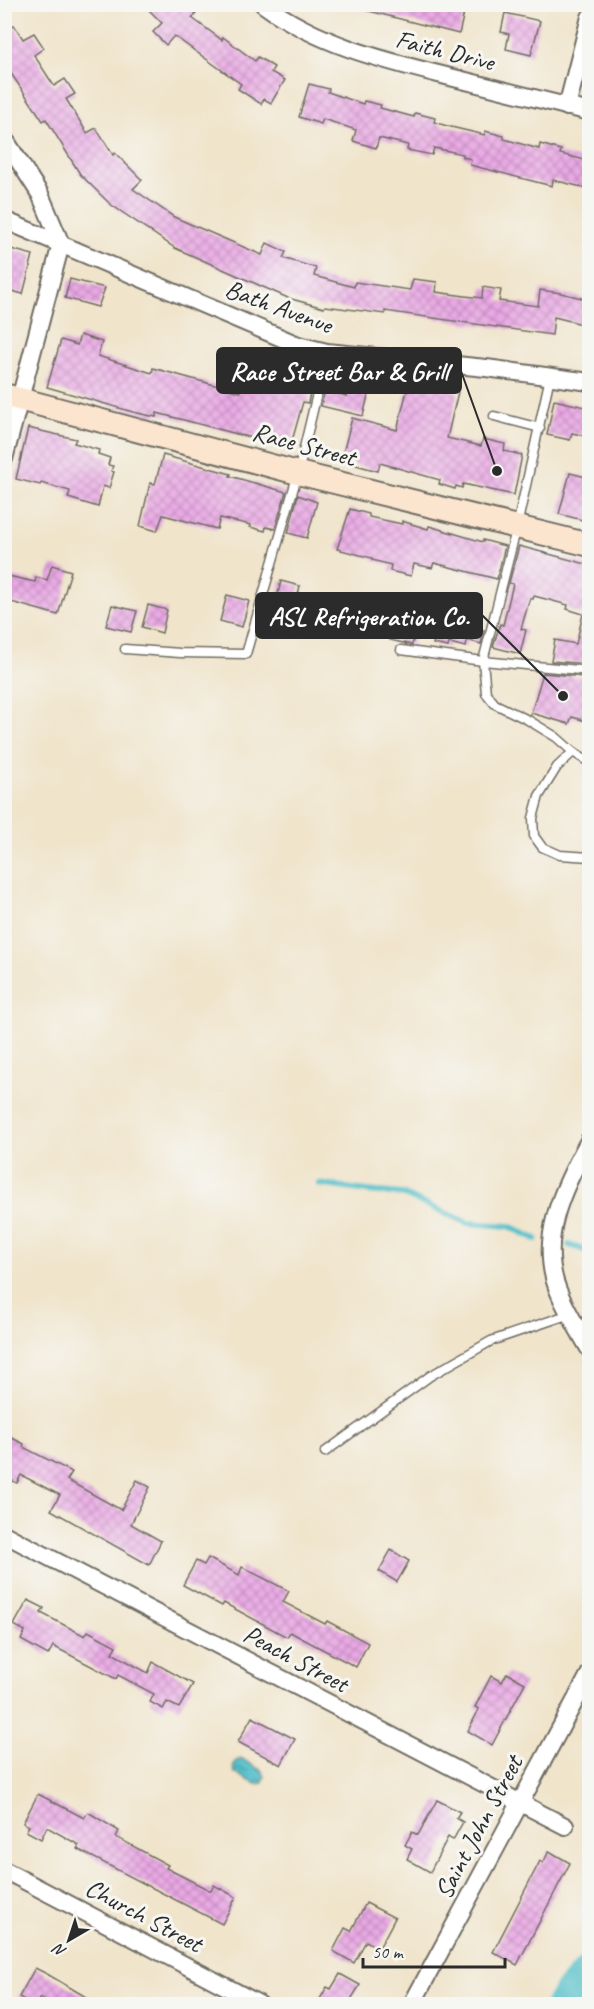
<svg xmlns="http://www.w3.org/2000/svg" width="594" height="2009" font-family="Caveat,sans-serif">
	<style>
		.water { fill: url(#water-ripples); stroke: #3e757a; stroke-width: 1.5 }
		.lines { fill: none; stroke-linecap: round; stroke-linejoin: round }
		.stream { stroke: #52bfc9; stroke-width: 6 }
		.river { stroke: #52bfc9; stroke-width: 34 }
		.building { fill: url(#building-cross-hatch) }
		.service-casing { stroke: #706c63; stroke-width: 11 }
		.minor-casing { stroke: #706c63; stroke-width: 20 }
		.secondary-casing { stroke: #706c63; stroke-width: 26 }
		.service { stroke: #fff; stroke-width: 8 }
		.minor { stroke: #fff; stroke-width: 16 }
		.secondary { stroke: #fce5cf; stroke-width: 22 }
		.labels { text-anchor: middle; stroke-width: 6; stroke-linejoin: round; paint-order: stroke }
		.street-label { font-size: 26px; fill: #2b2b2b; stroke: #f6f6f2 }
		.leader { fill: none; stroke: #2b2b2b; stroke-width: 2 }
		.callout-dot { fill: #2b2b2b; stroke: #f6f6f2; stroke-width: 2 }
		.callout { fill: #2b2b2b; stroke: #2b2b2b; stroke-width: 2 }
		.callout-label { font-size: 27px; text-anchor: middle; font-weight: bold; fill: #fff }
	</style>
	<defs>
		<pattern id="water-ripples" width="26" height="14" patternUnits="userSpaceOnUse" patternTransform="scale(1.5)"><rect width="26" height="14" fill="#52bfc9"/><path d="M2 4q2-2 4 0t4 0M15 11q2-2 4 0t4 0" fill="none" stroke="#449ba3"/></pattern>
		<pattern id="building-cross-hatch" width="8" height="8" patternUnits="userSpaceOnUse" patternTransform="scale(1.5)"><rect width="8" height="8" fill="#eaa9e5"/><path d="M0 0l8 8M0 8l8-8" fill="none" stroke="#be8aba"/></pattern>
	</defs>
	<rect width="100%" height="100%" fill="#f6f6f2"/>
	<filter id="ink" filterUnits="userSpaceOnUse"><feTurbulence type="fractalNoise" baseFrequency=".0167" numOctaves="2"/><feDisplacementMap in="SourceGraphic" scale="12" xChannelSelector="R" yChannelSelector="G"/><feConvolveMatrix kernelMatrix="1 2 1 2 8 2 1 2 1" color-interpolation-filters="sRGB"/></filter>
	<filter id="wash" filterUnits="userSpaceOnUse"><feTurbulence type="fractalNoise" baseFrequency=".008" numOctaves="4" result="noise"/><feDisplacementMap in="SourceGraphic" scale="24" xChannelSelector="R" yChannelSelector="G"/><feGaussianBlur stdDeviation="1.35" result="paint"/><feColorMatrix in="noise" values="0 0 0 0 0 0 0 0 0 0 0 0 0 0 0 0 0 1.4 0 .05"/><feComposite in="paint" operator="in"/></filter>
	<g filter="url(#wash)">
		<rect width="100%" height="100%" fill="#f0e4cb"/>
		<path class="water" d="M 242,1759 L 262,1771 L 265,1777 L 262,1783 L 256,1784 L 235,1773 L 233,1767 L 236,1761 Z"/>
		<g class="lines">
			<g class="stream">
				<path d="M 319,1184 L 367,1191 L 402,1194 L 468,1223 L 509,1226 L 536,1239"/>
				<path d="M 569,1245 L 590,1252"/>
			</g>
			<path class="river" d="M 563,2004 L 570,1993 L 590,1972"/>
		</g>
		<g id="blocks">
			<g class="building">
				<path d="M 143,4 L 187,4 L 196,14 L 192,18 L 222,40 L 223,37 L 255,61 L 258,57 L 274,67 L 271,72 L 285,80 L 271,103 L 264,99 L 261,104 L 238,89 L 241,84 L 174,36 L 166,45 L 153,32 L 162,23 Z"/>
				<path d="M 366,4 L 466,4 L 459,34 L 365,10 Z"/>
				<path d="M 505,13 L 540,21 L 531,55 L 506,49 L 509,34 L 501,32 Z"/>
				<path d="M 14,25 L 23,39 L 34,33 L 44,48 L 34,55 L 54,86 L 65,79 L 75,94 L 66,99 L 87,133 L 96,128 L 113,155 L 115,153 L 142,180 L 133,189 L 174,217 L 262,255 L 267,243 L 286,252 L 283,258 L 316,268 L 314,276 L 354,287 L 355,282 L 410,290 L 413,279 L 437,282 L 436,292 L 465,296 L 482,298 L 483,287 L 501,290 L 499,301 L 538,306 L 540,290 L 561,293 L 590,300 L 590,326 L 554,317 L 552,335 L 385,311 L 385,314 L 325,306 L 324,308 L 288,298 L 175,248 L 110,204 L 80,174 L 46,119 L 43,121 L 4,63 L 4,31 Z"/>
				<path d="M 309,84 L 329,89 L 328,92 L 363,104 L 364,101 L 381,105 L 380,108 L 414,117 L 415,113 L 435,118 L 434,122 L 447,126 L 485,135 L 485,131 L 504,136 L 504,139 L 539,149 L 540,144 L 561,150 L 560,154 L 590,161 L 590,189 L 553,180 L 552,186 L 470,165 L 471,159 L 463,157 L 463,154 L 434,148 L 432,155 L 407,150 L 408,145 L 379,138 L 376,148 L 353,141 L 356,130 L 323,119 L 321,124 L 299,117 Z"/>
				<path d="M 11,249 L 33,255 L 23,294 L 4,289 L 4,274 Z"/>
				<path d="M 70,279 L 105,288 L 98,307 L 65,298 Z"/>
				<path d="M 80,335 L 102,342 L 98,356 L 152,373 L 153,368 L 240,392 L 249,354 L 314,371 L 308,403 L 303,402 L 290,448 L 157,413 L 156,417 L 133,412 L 47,387 L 61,340 L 77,345 Z"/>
				<path d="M 352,375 L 372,380 L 363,416 L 321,406 L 325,390 L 347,396 Z"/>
				<path d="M 410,379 L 458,392 L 447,438 L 481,446 L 483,439 L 505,444 L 504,451 L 522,455 L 514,495 L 463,484 L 462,488 L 456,486 L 455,489 L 439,484 L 440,480 L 380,463 L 378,471 L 341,461 L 352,418 L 397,430 Z"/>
				<path d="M 554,400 L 590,408 L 590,437 L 572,433 L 570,440 L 547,435 Z"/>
				<path d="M 28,428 L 76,439 L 74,443 L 99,450 L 98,454 L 110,458 L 108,465 L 113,466 L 111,471 L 114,472 L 109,488 L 103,486 L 98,507 L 68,498 L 70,491 L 41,483 L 40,485 L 16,479 Z"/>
				<path d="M 163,455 L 231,474 L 230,476 L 286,492 L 275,529 L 266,527 L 265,531 L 250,527 L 251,525 L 220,518 L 217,529 L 163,515 L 157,531 L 140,526 L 150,483 L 155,484 Z"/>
				<path d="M 570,473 L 590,478 L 590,522 L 559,514 Z"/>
				<path d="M 298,495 L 317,502 L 307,538 L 288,533 Z"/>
				<path d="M 350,509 L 369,514 L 369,517 L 402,524 L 402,521 L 428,529 L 429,526 L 483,542 L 483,540 L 505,546 L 497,579 L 434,563 L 432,568 L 414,564 L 411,576 L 390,571 L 391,565 L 372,560 L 372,558 L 337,549 Z"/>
				<path d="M 519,546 L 590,565 L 590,652 L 587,664 L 551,661 L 555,640 L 576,644 L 583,614 L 567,609 L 568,605 L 534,596 L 533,599 L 530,598 L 521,629 L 526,630 L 520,654 L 493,647 L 500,624 L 503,625 L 513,584 L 509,583 Z"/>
				<path d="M 52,565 L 71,571 L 58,615 L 4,600 L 4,575 L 35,582 L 36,577 L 47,580 Z"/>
				<path d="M 281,581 L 300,586 L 295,607 L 276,602 Z"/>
				<path d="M 227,595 L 249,601 L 242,627 L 220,621 Z"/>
				<path d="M 442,603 L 457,607 L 454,622 L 484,630 L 481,644 L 467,640 L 466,647 L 449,643 L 448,647 L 433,644 Z"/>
				<path d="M 112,605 L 137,611 L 131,632 L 106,626 Z"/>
				<path d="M 148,605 L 167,610 L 162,633 L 142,627 Z"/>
				<path d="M 394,620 L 417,626 L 412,645 L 390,640 Z"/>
				<path d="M 543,673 L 584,677 L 583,683 L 590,685 L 590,707 L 586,721 L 572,717 L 569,724 L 531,713 Z"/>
				<path d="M 4,1434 L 24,1444 L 23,1447 L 72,1472 L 67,1480 L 121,1510 L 137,1480 L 150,1487 L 131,1524 L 161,1541 L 149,1565 L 51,1510 L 60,1495 L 21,1475 L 17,1483 L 4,1477 Z"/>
				<path d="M 391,1550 L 409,1561 L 397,1582 L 379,1571 Z"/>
				<path d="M 208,1558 L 239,1575 L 242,1567 L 289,1591 L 283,1602 L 325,1624 L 327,1621 L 368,1643 L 356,1667 L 290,1632 L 287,1637 L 224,1603 L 222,1606 L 183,1585 L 196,1561 L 204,1565 Z"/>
				<path d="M 28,1600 L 44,1608 L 41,1613 L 85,1636 L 88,1631 L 116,1646 L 112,1653 L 148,1673 L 153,1662 L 193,1684 L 179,1708 L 167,1702 L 163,1709 L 150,1702 L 154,1694 L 118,1675 L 116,1679 L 53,1646 L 48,1655 L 21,1640 L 25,1631 L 14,1625 Z"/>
				<path d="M 507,1673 L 525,1683 L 492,1745 L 468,1731 L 479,1709 L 475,1707 L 491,1676 L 502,1682 Z"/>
				<path d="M 252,1717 L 295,1739 L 281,1765 L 238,1742 Z"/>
				<path d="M 38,1794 L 84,1818 L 88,1812 L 119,1831 L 116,1837 L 168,1865 L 166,1868 L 211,1891 L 214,1885 L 236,1897 L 222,1924 L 77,1849 L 79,1845 L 47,1827 L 41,1839 L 26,1831 L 29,1826 L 23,1823 Z"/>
				<path d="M 437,1800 L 460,1812 L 456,1818 L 463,1822 L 453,1840 L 448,1837 L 430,1872 L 407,1859 L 412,1849 L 405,1845 L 412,1832 L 418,1835 Z"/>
				<path d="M 549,1851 L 570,1863 L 517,1965 L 493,1952 L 540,1861 L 543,1863 Z"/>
				<path d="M 366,1903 L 395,1918 L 379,1948 L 366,1941 L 354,1963 L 333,1951 L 345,1928 L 351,1931 Z"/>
				<path d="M 35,1968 L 47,1974 L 98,2004 L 52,2004 L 40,1998 L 36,2004 L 31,2004 L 19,1997 Z"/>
				<path d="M 340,1974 L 360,1985 L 350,2001 L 356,2004 L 317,2004 L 327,1987 L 331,1989 Z"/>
			</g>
		</g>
	</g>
	<g filter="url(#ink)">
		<use href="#blocks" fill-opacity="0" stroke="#706c63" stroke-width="1.5"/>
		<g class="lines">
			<defs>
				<g id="service">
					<path d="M 550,377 L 517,526 L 483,661 L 486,693 L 495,704 L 528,720 L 556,737 L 573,752 L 590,763"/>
					<path d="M 494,416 L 540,428"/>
					<path d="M 125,649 L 180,653 L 246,654 L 298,473 L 327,352"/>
					<path d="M 401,650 L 483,661 L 590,671"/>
					<path d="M 573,752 L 557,767 L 539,796 L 533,818 L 534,836 L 542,847 L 560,855 L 590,857"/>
					<path d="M 325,1452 L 430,1376 L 491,1341 L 570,1314"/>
				</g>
				<g id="minor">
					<path d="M 263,4 C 317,44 382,60 446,76 C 494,88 542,100 590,112"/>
					<path d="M 567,107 L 590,17"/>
					<path d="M 4,138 L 40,194 L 61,244 L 4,459"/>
					<path d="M 4,220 L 298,345 L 327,352 L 486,368 L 590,382"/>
					<path d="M 590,1139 C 563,1187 535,1243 561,1297 C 569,1315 580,1333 590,1350"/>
					<path d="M 4,1534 L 565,1826"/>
					<path d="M 4,1870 L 259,2004"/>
					<path d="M 412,2004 L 590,1673"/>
				</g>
				<path id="secondary" d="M 4,395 L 298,473 L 590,545"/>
			</defs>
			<use href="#service" class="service-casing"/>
			<use href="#minor" class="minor-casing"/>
			<use href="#secondary" class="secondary-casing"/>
			<use href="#service" class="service"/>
			<use href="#minor" class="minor"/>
			<use href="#secondary" class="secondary"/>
		</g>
	</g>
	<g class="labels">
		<g class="street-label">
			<text transform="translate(445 50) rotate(14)" y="9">Faith Drive</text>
			<text transform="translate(279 306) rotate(20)" y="9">Bath Avenue</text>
			<text transform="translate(304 444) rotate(15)" y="9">Race Street</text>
			<text transform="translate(296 1658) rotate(28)" y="9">Peach Street</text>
			<text transform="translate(478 1827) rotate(-62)" y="9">Saint John Street</text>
			<text transform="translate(144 1915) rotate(28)" y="9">Church Street</text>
		</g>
	</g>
	<path class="leader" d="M497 471L461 371M563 696L482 615"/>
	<g class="callout-dot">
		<circle cx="497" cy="471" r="6"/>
		<circle cx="563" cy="696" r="6"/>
	</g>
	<g class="callout">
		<rect x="217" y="348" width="244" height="45" rx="6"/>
		<rect x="256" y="593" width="226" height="45" rx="6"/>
	</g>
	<g class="callout-label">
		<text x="339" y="380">Race Street Bar &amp; Grill</text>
		<text x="369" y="625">ASL Refrigeration Co.</text>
	</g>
	<rect width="594" height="2009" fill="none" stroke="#f6f6f2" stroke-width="24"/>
	<g transform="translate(69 1940) rotate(219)" stroke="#f6f6f2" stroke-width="4.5" paint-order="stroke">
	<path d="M0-4.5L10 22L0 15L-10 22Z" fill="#2b2b2b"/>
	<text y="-9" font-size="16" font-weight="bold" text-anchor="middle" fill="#2b2b2b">N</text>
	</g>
	<path d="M363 1958v9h142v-9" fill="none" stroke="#2b2b2b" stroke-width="3"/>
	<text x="372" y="1958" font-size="18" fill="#2b2b2b" stroke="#f6f6f2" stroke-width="4.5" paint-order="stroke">50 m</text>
</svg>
